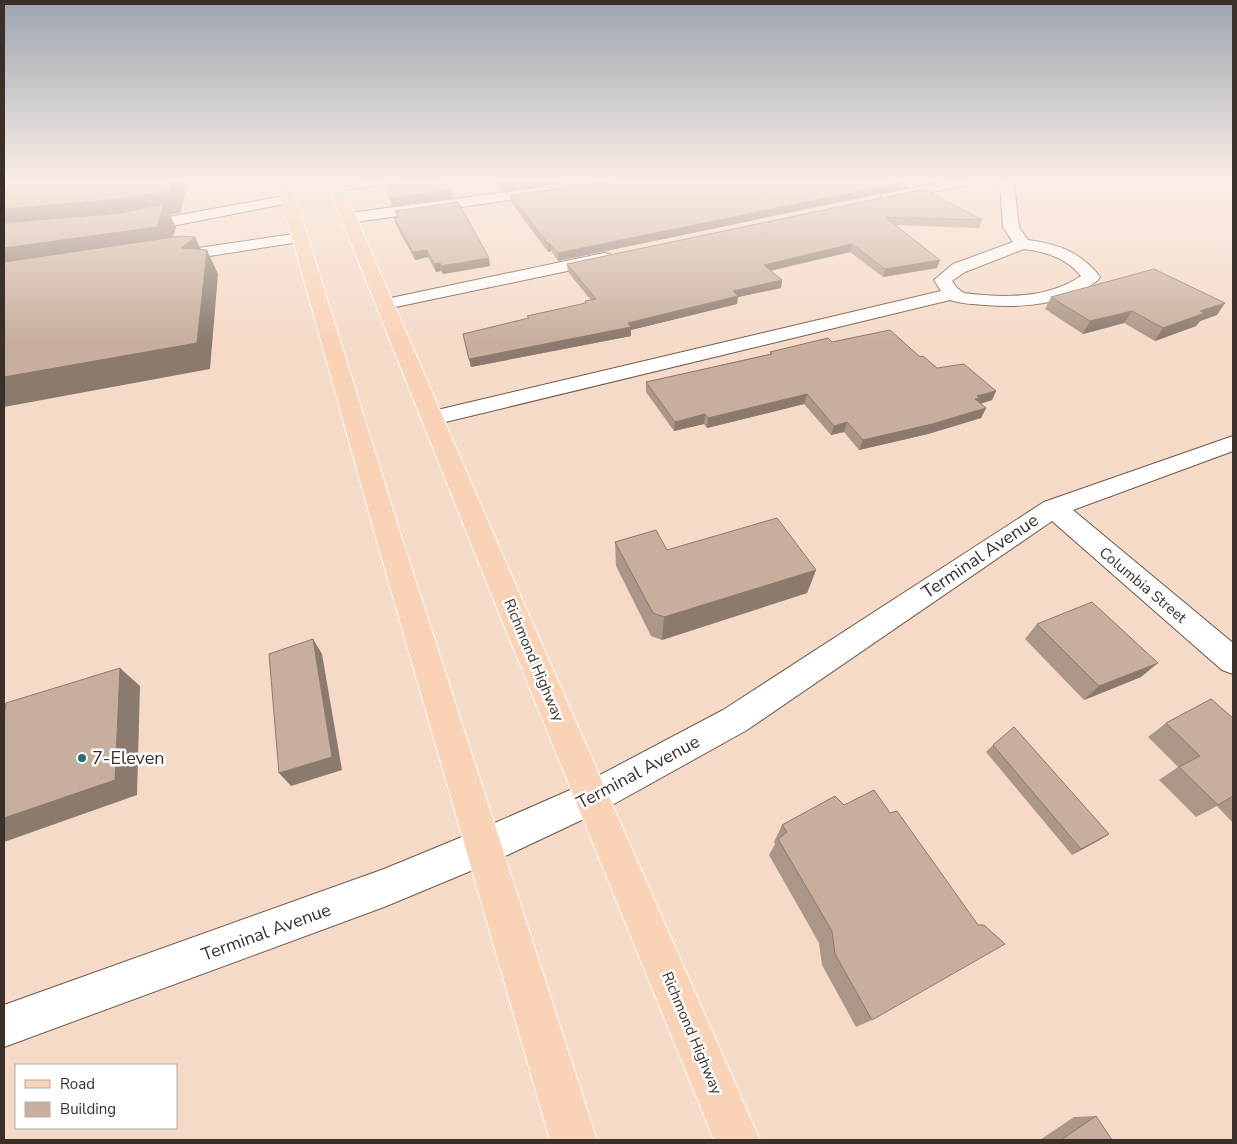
<svg xmlns="http://www.w3.org/2000/svg" width="1237" height="1144" font-family="'Nunito Sans',sans-serif">
	<style>
		.lines { fill: none; stroke-linecap: round; stroke-linejoin: round }
		.street-casing { stroke: #6e5848; stroke-width: 2 }
		.secondary-casing { stroke: #6e5848; stroke-width: 2 }
		.primary-casing { stroke: #fff; stroke-width: 2 }
		.street { fill: #fff; fill-rule: evenodd }
		.secondary { fill: #fff; fill-rule: evenodd }
		.primary { fill: #fad3b7; fill-rule: evenodd }
		.wall { fill: #ac9687 }
		.shaded-wall { fill: #8c7a6e }
		.building { fill: #c8af9d; stroke: #8c7a6e }
		.poi-dot { fill: #236d76; stroke: #fff; stroke-width: 2 }
		.labels { text-anchor: middle; stroke-width: 5; stroke-linejoin: round; paint-order: stroke }
		.street-label { font-size: 15px; fill: #3b3029; stroke: #fff }
		.near-street-label { font-size: 18px; fill: #3b3029; stroke: #fff }
		.near-poi-label { font-size: 18px; fill: #3b3029; stroke: #fff; text-anchor: start }
	</style>
	<rect width="100%" height="100%" fill="#f5dac8"/>
	<g class="lines">
		<defs>
			<g id="street">
				<path d="M 360,180 L 396,180 L 389,184 L 337,191 L 332,190 L 330,187 L 332,184 Z"/>
				<path d="M 952,180 L 978,180 L 971,184 L 888,201 L 883,200 L 881,197 L 883,194 L 888,193 Z"/>
				<path d="M 996,180 L 1011,180 L 1014,183 L 1019,227 L 1028,240 C 1057,244 1078,251 1097,273 L 1100,277 L 1097,281 C 1064,305 1025,308 985,305 C 973,304 962,304 950,300 L 433,425 L 425,423 L 422,418 L 425,413 L 433,411 L 941,291 L 934,280 L 953,264 L 1013,242 L 1003,227 L 1000,185 ZM 1024,249 C 1047,252 1066,258 1081,276 C 1047,299 1003,298 964,293 L 957,288 L 952,281 L 965,272 Z"/>
				<path d="M 546,187 L 551,188 L 553,191 L 551,194 L 349,223 L 344,221 L 341,218 L 344,215 L 349,213 Z"/>
				<path d="M 289,195 L 294,196 L 296,199 L 294,202 L 136,233 L 130,231 L 128,228 L 130,225 L 136,223 Z"/>
				<path d="M 300,233 L 306,235 L 308,238 L 306,241 L 171,262 L 165,261 L 163,257 L 165,253 L 171,252 Z"/>
				<path d="M 604,253 L 610,254 L 612,258 L 610,262 L 386,309 L 380,308 L 377,304 L 380,300 L 386,299 Z"/>
				<path d="M 1233,436 L 1233,451 L 1073,510 L 1233,643 L 1233,674 L 1222,670 L 1052,521 L 747,730 L 605,809 L 593,814 L 581,809 L 575,797 L 581,785 L 723,710 L 1044,502 Z"/>
			</g>
			<path id="secondary" d="M 593,780 L 605,785 L 611,797 L 605,809 L 497,860 L 384,907 L 4,1047 L 4,1005 L 384,869 L 474,832 Z"/>
			<g id="primary">
				<path d="M 276,180 L 290,180 L 404,545 L 597,1140 L 550,1140 L 378,545 Z"/>
				<path d="M 326,180 L 340,180 L 514,581 L 760,1140 L 714,1140 L 486,581 Z"/>
			</g>
		</defs>
		<use href="#street" class="street-casing"/>
		<use href="#secondary" class="secondary-casing"/>
		<use href="#primary" class="primary-casing"/>
		<use href="#street" class="street"/>
		<use href="#secondary" class="secondary"/>
		<use href="#primary" class="primary"/>
	</g>
	<g class="wall">
		<path d="M 392,180 L 451,190 L 453,198 L 392,206 L 386,187 L 393,186 Z"/>
		<path d="M 494,180 L 590,180 L 502,191 Z"/>
		<path d="M 1218,180 L 1233,180 L 1233,186 Z"/>
		<path d="M 907,188 L 558,261 L 551,251 L 548,252 L 511,202 L 510,195 Z"/>
		<path d="M 924,189 L 982,220 L 979,228 L 895,225 L 937,268 L 883,277 L 850,252 L 771,271 L 782,280 L 781,288 L 738,297 L 737,304 L 631,330 L 631,336 L 471,367 L 463,334 L 528,318 L 527,316 L 585,303 L 585,301 L 591,300 L 568,272 L 567,264 Z"/>
		<path d="M 395,211 L 490,266 L 443,274 L 441,271 L 436,272 L 428,257 L 415,260 L 396,225 L 394,218 L 397,217 Z"/>
		<path d="M 1051,297 L 1217,315 L 1200,321 L 1196,326 L 1155,341 L 1124,323 L 1083,334 L 1045,309 Z"/>
		<path d="M 832,342 L 920,357 L 937,368 L 996,391 L 992,400 L 980,404 L 986,408 L 981,418 L 928,434 L 859,450 L 844,432 L 831,435 L 804,404 L 707,428 L 704,424 L 674,431 L 646,392 L 646,382 L 770,354 L 770,352 Z"/>
		<path d="M 615,542 L 667,550 L 816,570 L 807,593 L 662,640 L 651,636 L 616,566 Z"/>
		<path d="M 1037,624 L 1141,677 L 1084,700 L 1025,639 Z"/>
		<path d="M 1233,718 L 1233,823 L 1217,806 L 1196,817 L 1159,780 L 1178,767 L 1148,737 L 1166,723 Z"/>
		<path d="M 993,745 L 1109,834 L 1072,855 L 986,752 Z"/>
		<path d="M 835,796 L 872,1020 L 856,1027 L 822,965 L 819,943 L 769,855 L 775,844 L 774,842 L 782,825 Z"/>
		<path d="M 1096,1116 L 1112,1140 L 1040,1140 L 1074,1117 Z"/>
	</g>
	<g class="shaded-wall">
		<path d="M 172,180 L 189,180 L 180,213 L 170,215 L 176,227 L 169,251 L 4,275 L 4,209 Z"/>
		<path d="M 536,180 L 590,180 L 502,191 L 501,184 Z"/>
		<path d="M 909,181 L 907,188 L 558,261 L 558,253 Z"/>
		<path d="M 451,190 L 453,198 L 392,206 L 390,198 Z"/>
		<path d="M 195,237 L 206,260 L 207,250 L 218,274 L 210,369 L 4,407 L 4,377 L 181,248 Z"/>
		<path d="M 548,244 L 550,244 L 551,251 L 548,252 Z"/>
		<path d="M 852,244 L 850,252 L 763,272 L 764,265 Z"/>
		<path d="M 427,250 L 428,257 L 415,260 L 413,252 Z"/>
		<path d="M 489,258 L 490,266 L 443,274 L 441,266 Z"/>
		<path d="M 940,260 L 937,268 L 883,277 L 885,269 Z"/>
		<path d="M 440,263 L 441,271 L 436,272 L 434,264 Z"/>
		<path d="M 782,280 L 781,288 L 738,297 L 737,304 L 631,330 L 631,336 L 471,367 L 469,359 L 628,323 L 733,291 Z"/>
		<path d="M 1225,303 L 1217,315 L 1200,321 L 1196,326 L 1155,341 L 1163,328 L 1200,311 Z"/>
		<path d="M 1132,311 L 1124,323 L 1083,334 L 1090,321 Z"/>
		<path d="M 996,391 L 992,400 L 976,405 L 970,409 L 977,396 Z"/>
		<path d="M 807,394 L 804,404 L 707,428 L 708,418 Z"/>
		<path d="M 986,408 L 981,418 L 928,434 L 859,450 L 863,440 Z"/>
		<path d="M 705,414 L 704,424 L 674,431 L 675,422 Z"/>
		<path d="M 847,422 L 844,432 L 831,435 L 834,426 Z"/>
		<path d="M 816,570 L 807,593 L 662,640 L 664,617 Z"/>
		<path d="M 313,639 L 322,654 L 342,770 L 291,786 L 279,773 Z"/>
		<path d="M 1158,663 L 1141,677 L 1084,700 L 1099,686 Z"/>
		<path d="M 120,668 L 140,686 L 137,795 L 4,842 L 4,818 Z"/>
		<path d="M 1109,834 L 1100,840 L 1072,855 L 1081,849 Z"/>
	</g>
	<g class="building">
		<path d="M 4,180 L 172,180 L 169,191 L 119,199 L 4,209 Z"/>
		<path d="M 392,180 L 445,180 L 451,190 L 390,198 L 386,187 L 394,186 Z"/>
		<path d="M 498,180 L 536,180 L 501,184 Z"/>
		<path d="M 625,180 L 906,180 L 909,181 L 558,253 L 550,244 L 548,244 L 510,195 Z"/>
		<path d="M 924,189 L 982,220 L 885,217 L 940,260 L 885,269 L 852,244 L 764,265 L 782,280 L 733,291 L 738,296 L 628,323 L 631,327 L 469,359 L 463,334 L 529,318 L 527,316 L 586,303 L 585,301 L 596,299 L 567,264 Z"/>
		<path d="M 458,202 L 489,258 L 441,266 L 440,263 L 434,264 L 427,250 L 413,252 L 394,218 L 398,217 L 395,211 Z"/>
		<path d="M 164,204 L 157,227 L 4,248 L 4,223 L 120,213 Z"/>
		<path d="M 181,236 L 195,237 L 181,248 L 207,250 L 197,343 L 4,377 L 4,262 Z"/>
		<path d="M 1154,269 L 1225,303 L 1200,311 L 1205,313 L 1163,328 L 1132,311 L 1090,321 L 1051,297 Z"/>
		<path d="M 890,330 L 920,357 L 923,356 L 937,368 L 964,364 L 996,391 L 977,396 L 980,398 L 975,399 L 986,408 L 932,424 L 863,440 L 847,422 L 834,426 L 807,394 L 708,418 L 705,414 L 675,422 L 646,382 L 772,354 L 770,352 L 828,338 L 832,342 Z"/>
		<path d="M 777,518 L 816,570 L 664,617 L 653,613 L 615,542 L 656,530 L 667,550 Z"/>
		<path d="M 1092,602 L 1158,663 L 1099,686 L 1037,624 Z"/>
		<path d="M 313,639 L 332,757 L 279,773 L 269,654 Z"/>
		<path d="M 120,668 L 115,780 L 4,818 L 4,717 L 6,703 Z"/>
		<path d="M 1211,699 L 1233,718 L 1233,796 L 1218,805 L 1179,767 L 1200,756 L 1166,723 Z"/>
		<path d="M 1014,727 L 1109,834 L 1081,849 L 993,745 Z"/>
		<path d="M 874,790 L 890,813 L 897,811 L 978,925 L 984,925 L 1005,944 L 872,1020 L 835,954 L 832,931 L 778,839 L 787,832 L 782,825 L 835,796 L 844,805 Z"/>
		<path d="M 1096,1116 L 1112,1140 L 1061,1140 Z"/>
	</g>
	<linearGradient id="sky" x2="0" y2="1"><stop stop-color="#9da4b0"/><stop offset="0.53" stop-color="#faeee6"/><stop offset="1" stop-color="#faeee6" stop-opacity="0"/></linearGradient>
	<rect width="1237" height="340" fill="url(#sky)"/>
	<circle class="poi-dot" cx="82" cy="758" r="5"/>
	<g class="labels">
		<g class="street-label">
			<text transform="translate(1143 585) rotate(40)" y="5">Columbia Street</text>
			<text transform="translate(534 660) rotate(67)" y="5">Richmond Highway</text>
			<text transform="translate(692 1033) rotate(67)" y="5">Richmond Highway</text>
		</g>
		<g class="near-street-label">
			<text transform="translate(980 556) rotate(-34)" y="6">Terminal Avenue</text>
			<text transform="translate(638 772) rotate(-28)" y="6">Terminal Avenue</text>
			<text transform="translate(266 932) rotate(-20)" y="6">Terminal Avenue</text>
		</g>
		<g class="near-poi-label">
			<text x="92" y="764">7-Eleven</text>
		</g>
	</g>
	<rect width="1237" height="1144" fill="none" stroke="#3b3029" stroke-width="10"/>
	<rect x="15" y="1064" width="162" height="65" fill="#ffffff" stroke="#b1aca9"/>
	<rect x="25" y="1080" width="25" height="8" fill="#fad3b7" stroke="#b1aca9"/>
	<text x="60" y="1089" font-size="15" fill="#3b3029">Road</text>
	<rect x="25" y="1102" width="25" height="15" fill="#c8af9d" stroke="#b1aca9"/>
	<text x="60" y="1114" font-size="15" fill="#3b3029">Building</text>
</svg>
